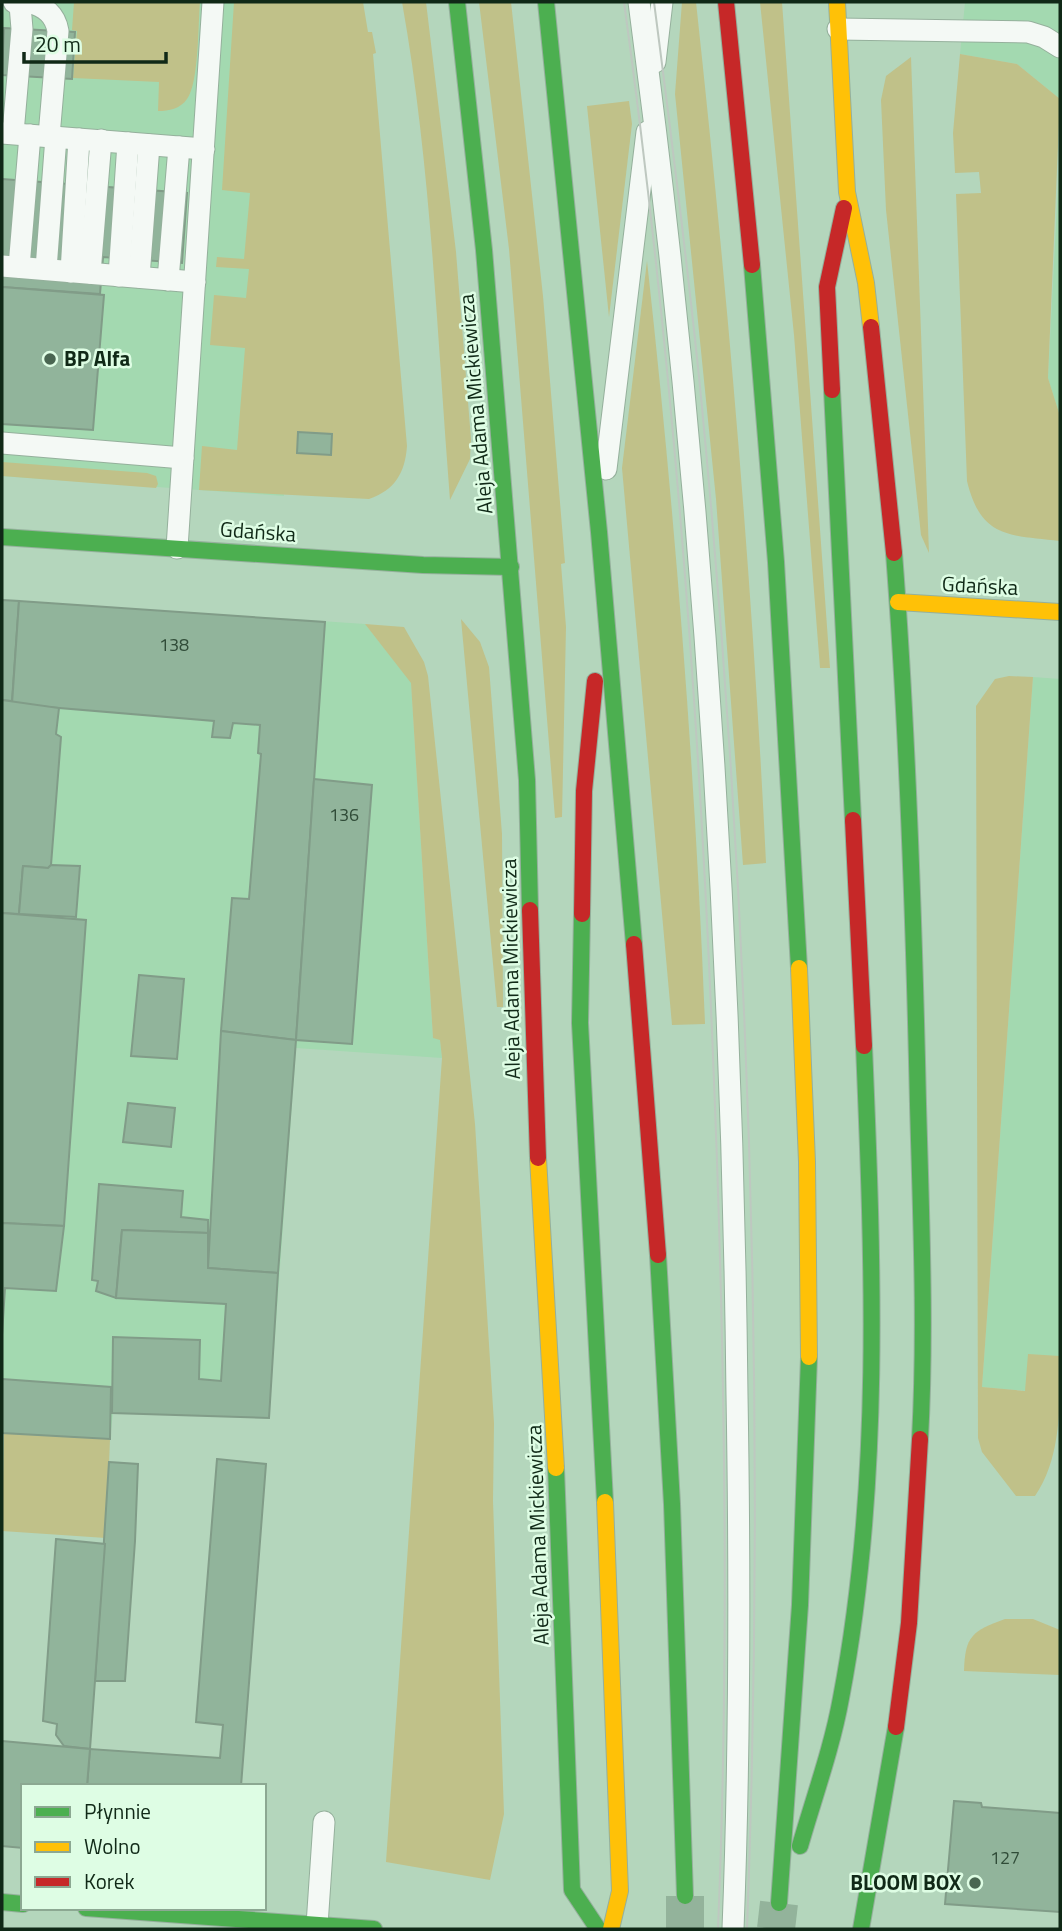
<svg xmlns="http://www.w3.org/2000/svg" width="1062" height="1931" font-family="'Titillium Web',sans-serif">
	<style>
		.built { fill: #a3d9b0 }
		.green { fill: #c0c189 }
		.building { fill: #91b49b; stroke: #819c88; stroke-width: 2 }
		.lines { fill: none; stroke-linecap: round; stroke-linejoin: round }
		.secondary-tunnel { stroke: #93b39b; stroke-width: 38; stroke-dasharray: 38 19; stroke-linecap: butt }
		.lane-casing { stroke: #95b09c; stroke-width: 23 }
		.fast-casing { stroke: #95b09c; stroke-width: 18 }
		.slow-casing { stroke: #95b09c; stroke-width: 18 }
		.jam-casing { stroke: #95b09c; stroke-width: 18 }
		.lane { stroke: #f4f9f5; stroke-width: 21 }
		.fast { stroke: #4caf50; stroke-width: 16 }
		.slow { stroke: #ffc107; stroke-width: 16 }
		.jam { stroke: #c62828; stroke-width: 16 }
		.tram { stroke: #bec8c0; stroke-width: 2 }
		.poi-dot { fill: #496651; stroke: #defde4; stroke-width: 2.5 }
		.labels { text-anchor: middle; stroke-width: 5; stroke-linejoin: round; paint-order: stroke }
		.number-label { font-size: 18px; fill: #304c38 }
		.poi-label { font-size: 21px; font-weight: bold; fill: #102917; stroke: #defde4; text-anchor: start }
		.street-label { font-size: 21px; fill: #102917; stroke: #defde4 }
	</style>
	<rect width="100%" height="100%" fill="#b4d6bc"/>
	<g class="built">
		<path d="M 2,2 L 234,2 L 284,496 L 2,476 Z"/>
		<path d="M 965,2 L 1060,2 L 1060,99 L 1017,64 L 960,54 Z"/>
		<path d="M 1060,148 L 1060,416 L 1048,378 Z"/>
		<path d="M 19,601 L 365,624 L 411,682 L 433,1038 L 440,1039 L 442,1058 L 296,1048 L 269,1418 L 113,1413 L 110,1439 L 2,1433 L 2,834 Z"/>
		<path d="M 1033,677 L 1060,679 L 1060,1394 L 982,1387 Z"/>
	</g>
	<g class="green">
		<path d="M 74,2 L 200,2 C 198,23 199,83 187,99 C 180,109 169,111 158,111 L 159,82 L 73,78 L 77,31 L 72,30 Z"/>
		<path d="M 234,2 L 363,2 L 368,32 L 372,32 L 376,53 L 373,54 L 407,446 C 405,473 395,490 369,499 L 199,490 L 202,446 L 237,450 L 245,348 L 210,345 L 214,295 L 246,298 L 249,269 L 216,267 L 217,257 L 244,259 L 250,193 L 222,190 Z"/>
		<path d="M 402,2 L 426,2 L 456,252 L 471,439 L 470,459 L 450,500 C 437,336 431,164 402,2 Z"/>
		<path d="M 479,2 L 511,2 L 543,296 L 565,563 L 561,564 L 566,627 L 562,817 L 555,818 L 509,249 Z"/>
		<path d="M 682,2 L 696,2 C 727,288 752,575 766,863 L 743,865 L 716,499 L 675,94 Z"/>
		<path d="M 760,2 L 782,2 L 830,668 L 820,668 L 794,335 Z"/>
		<path d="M 960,54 L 1017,64 L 1060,99 L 1048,378 L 1060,416 L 1060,541 C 1010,535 981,539 967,481 L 956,194 L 981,193 L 979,172 L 955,173 L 953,133 Z"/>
		<path d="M 911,57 L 929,553 L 921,535 L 886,210 L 881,100 L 886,76 Z"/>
		<path d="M 629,101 L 632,124 L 609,317 L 587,106 Z"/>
		<path d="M 647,261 C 675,515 695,769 705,1024 L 672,1025 L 622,468 Z"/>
		<path d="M 2,462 L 147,473 L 156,476 L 158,484 L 156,488 L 2,476 Z"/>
		<path d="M 461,619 L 480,642 L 489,667 L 502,834 L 503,1007 L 497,1007 Z"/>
		<path d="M 365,624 L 404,627 L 424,662 L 428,676 L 475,1124 L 494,1423 L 493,1501 L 504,1814 L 490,1880 L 386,1862 L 442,1058 L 440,1040 L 433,1038 L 411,683 Z"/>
		<path d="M 1009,676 L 1033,677 L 982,1387 L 1025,1391 L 1028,1354 L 1060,1356 C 1060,1402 1062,1457 1035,1496 L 1016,1496 L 982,1452 L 978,1438 L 976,706 L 995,679 Z"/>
		<path d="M 4,1433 L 110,1439 L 106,1538 L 2,1531 Z"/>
		<path d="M 1005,1619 L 1033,1619 L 1060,1630 L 1060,1675 L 964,1671 C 965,1636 972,1631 1005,1619 Z"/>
	</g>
	<g class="building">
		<path d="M 4,28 L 75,32 L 72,79 L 2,75 Z"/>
		<path d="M 2,179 L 187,193 L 182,263 L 103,257 L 100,294 L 2,287 Z"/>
		<path d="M 2,287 L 104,295 L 93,430 L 2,424 Z"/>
		<path d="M 298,432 L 332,434 L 331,455 L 297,453 Z"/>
		<path d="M 2,600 L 19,601 L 12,701 L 2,700 Z"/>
		<path d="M 19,601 L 325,622 L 296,1040 L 221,1031 L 232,898 L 249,899 L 261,754 L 258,753 L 260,725 L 233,723 L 230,738 L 212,737 L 214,721 L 12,704 Z"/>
		<path d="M 2,700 L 59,708 L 56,734 L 61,737 L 51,865 L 48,868 L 23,866 L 19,914 L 2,913 Z"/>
		<path d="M 314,779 L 372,785 L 352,1044 L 296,1040 Z"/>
		<path d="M 51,865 L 80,866 L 76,917 L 19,914 L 23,866 L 48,868 Z"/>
		<path d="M 2,913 L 86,920 L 64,1226 L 2,1223 Z"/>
		<path d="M 139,975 L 184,979 L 177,1059 L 131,1056 Z"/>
		<path d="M 221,1031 L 296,1040 L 278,1273 L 208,1268 Z"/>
		<path d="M 128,1103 L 175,1108 L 171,1147 L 123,1142 Z"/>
		<path d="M 99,1184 L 183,1191 L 181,1217 L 208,1220 L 208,1233 L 122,1230 L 116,1298 L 96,1291 L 98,1281 L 92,1280 Z"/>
		<path d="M 2,1223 L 64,1226 L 56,1291 L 5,1288 L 2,1335 Z"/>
		<path d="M 122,1230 L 208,1233 L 208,1268 L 278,1273 L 269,1418 L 112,1413 L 113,1337 L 200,1340 L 199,1379 L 221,1381 L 226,1304 L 116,1298 Z"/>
		<path d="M 2,1379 L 111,1387 L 110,1439 L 2,1433 Z"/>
		<path d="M 217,1459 L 266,1464 L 241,1786 L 87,1786 L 90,1749 L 220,1758 L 223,1725 L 196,1722 Z"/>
		<path d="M 109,1462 L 138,1464 L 135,1541 L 125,1681 L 95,1681 Z"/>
		<path d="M 56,1539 L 105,1544 L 90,1749 L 64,1746 L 56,1735 L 57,1724 L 43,1721 Z"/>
		<path d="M 2,1741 L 90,1749 L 87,1786 L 23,1786 L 23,1848 L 2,1846 Z"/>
		<path d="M 954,1801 L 981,1803 L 982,1807 L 1060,1813 L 1060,1912 L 945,1904 Z"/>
	</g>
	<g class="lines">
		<g class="secondary-tunnel">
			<path d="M 685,1896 L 685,1929"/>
			<path d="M 776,1929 L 779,1903"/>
		</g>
		<defs>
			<g id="lane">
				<path d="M 29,2 C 45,7 55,14 58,31 L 49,136"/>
				<path d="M 639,2 C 701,464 732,929 737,1395 C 740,1573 740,1751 733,1929"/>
				<path d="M 838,29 L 1028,32 L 1044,37 L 1060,47"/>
				<path d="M 655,62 L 662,2"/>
				<path d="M 2,133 L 204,149"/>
				<path d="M 13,133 L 22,29 L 20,5 L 14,2"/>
				<path d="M 2,266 L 195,282"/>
				<path d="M 19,267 L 30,135"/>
				<path d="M 46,269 L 56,137"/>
				<path d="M 71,272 L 79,139"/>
				<path d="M 90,273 L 101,140"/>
				<path d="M 119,276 L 128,143"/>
				<path d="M 139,277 L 149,145"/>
				<path d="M 168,280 L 179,147"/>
				<path d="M 2,443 L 183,458"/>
				<path d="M 606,469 L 647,132"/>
				<path d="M 177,548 L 213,2"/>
				<path d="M 317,1925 L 324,1822"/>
			</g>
			<g id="fast">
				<path d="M 457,2 L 484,250 L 527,780 L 530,910"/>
				<path d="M 546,2 L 599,532 L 634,944"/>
				<path d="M 752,265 L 776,562 L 799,968"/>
				<path d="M 832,390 L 853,820"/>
				<path d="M 2,537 L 423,565 L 511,567"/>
				<path d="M 894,553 C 908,737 914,921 918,1104 C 921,1216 926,1328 920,1439"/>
				<path d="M 582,914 L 580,1023 L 605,1502"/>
				<path d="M 658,1255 L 672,1504 L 685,1896"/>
				<path d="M 556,1468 L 572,1890 L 598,1929"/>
				<path d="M 800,1846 C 814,1797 832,1748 841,1698 C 882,1484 873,1262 864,1046"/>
				<path d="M 2,1902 L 23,1904"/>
				<path d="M 779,1903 L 800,1605 L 809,1357"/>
				<path d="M 86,1908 L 374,1929"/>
				<path d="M 861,1929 L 896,1727"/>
			</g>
			<g id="slow">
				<path d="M 837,2 L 847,192 L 866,283 L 871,327"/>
				<path d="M 898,602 L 1060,612"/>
				<path d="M 799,968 L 807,1162 L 809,1357"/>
				<path d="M 538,1158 L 556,1468"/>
				<path d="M 605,1502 L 620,1891 L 611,1929"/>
			</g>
			<g id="jam">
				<path d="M 726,2 L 752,265"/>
				<path d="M 871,327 L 894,553"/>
				<path d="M 832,390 L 827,287 L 844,208"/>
				<path d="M 853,820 L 864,1046"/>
				<path d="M 530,910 L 538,1158"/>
				<path d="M 582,914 L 584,791 L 595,681"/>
				<path d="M 634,944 L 658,1255"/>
				<path d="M 896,1727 L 909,1623 L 920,1439"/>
			</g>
		</defs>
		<use href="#lane" class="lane-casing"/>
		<use href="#fast" class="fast-casing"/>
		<use href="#slow" class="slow-casing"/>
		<use href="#jam" class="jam-casing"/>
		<use href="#lane" class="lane"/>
		<use href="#fast" class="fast"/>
		<use href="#slow" class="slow"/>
		<use href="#jam" class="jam"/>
		<g class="tram">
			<path d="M 624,2 C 672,351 699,704 713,1056 C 725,1346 730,1639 718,1929"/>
			<path d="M 654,2 C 671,133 688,265 701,397 C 750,905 766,1419 747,1929"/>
		</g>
	</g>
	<g class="poi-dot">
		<circle cx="50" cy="359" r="7"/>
		<circle cx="975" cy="1883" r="7"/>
	</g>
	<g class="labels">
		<g class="number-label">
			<text x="174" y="651">138</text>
			<text x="344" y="821">136</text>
			<text x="1005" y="1864">127</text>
		</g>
		<g class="poi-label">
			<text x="64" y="366">BP Alfa</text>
			<text x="961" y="1890" text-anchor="end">BLOOM BOX</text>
		</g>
		<g class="street-label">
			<text transform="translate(476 404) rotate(-95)" y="7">Aleja Adama Mickiewicza</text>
			<text transform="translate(258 532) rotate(4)" y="7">Gdańska</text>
			<text transform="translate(980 586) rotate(3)" y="7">Gdańska</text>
			<text transform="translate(511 969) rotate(-91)" y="7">Aleja Adama Mickiewicza</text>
			<text transform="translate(538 1535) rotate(-92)" y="7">Aleja Adama Mickiewicza</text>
		</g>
	</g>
	<rect width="1062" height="1931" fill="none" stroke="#102917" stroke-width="7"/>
	<rect x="21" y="1784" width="245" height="126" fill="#defde4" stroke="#8ca892" stroke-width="2"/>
	<rect x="35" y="1807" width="35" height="10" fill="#4caf50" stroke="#8ca892" stroke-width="2"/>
	<text x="84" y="1819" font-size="21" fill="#102917">Płynnie</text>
	<rect x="35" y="1842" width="35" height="10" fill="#ffc107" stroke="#8ca892" stroke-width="2"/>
	<text x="84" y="1854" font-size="21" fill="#102917">Wolno</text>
	<rect x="35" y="1877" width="35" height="10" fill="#c62828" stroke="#8ca892" stroke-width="2"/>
	<text x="84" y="1889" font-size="21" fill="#102917">Korek</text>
	<path d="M24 52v10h142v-10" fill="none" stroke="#102917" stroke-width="3.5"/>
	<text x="35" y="52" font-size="21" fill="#102917" stroke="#defde4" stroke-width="5" paint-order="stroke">20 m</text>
</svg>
